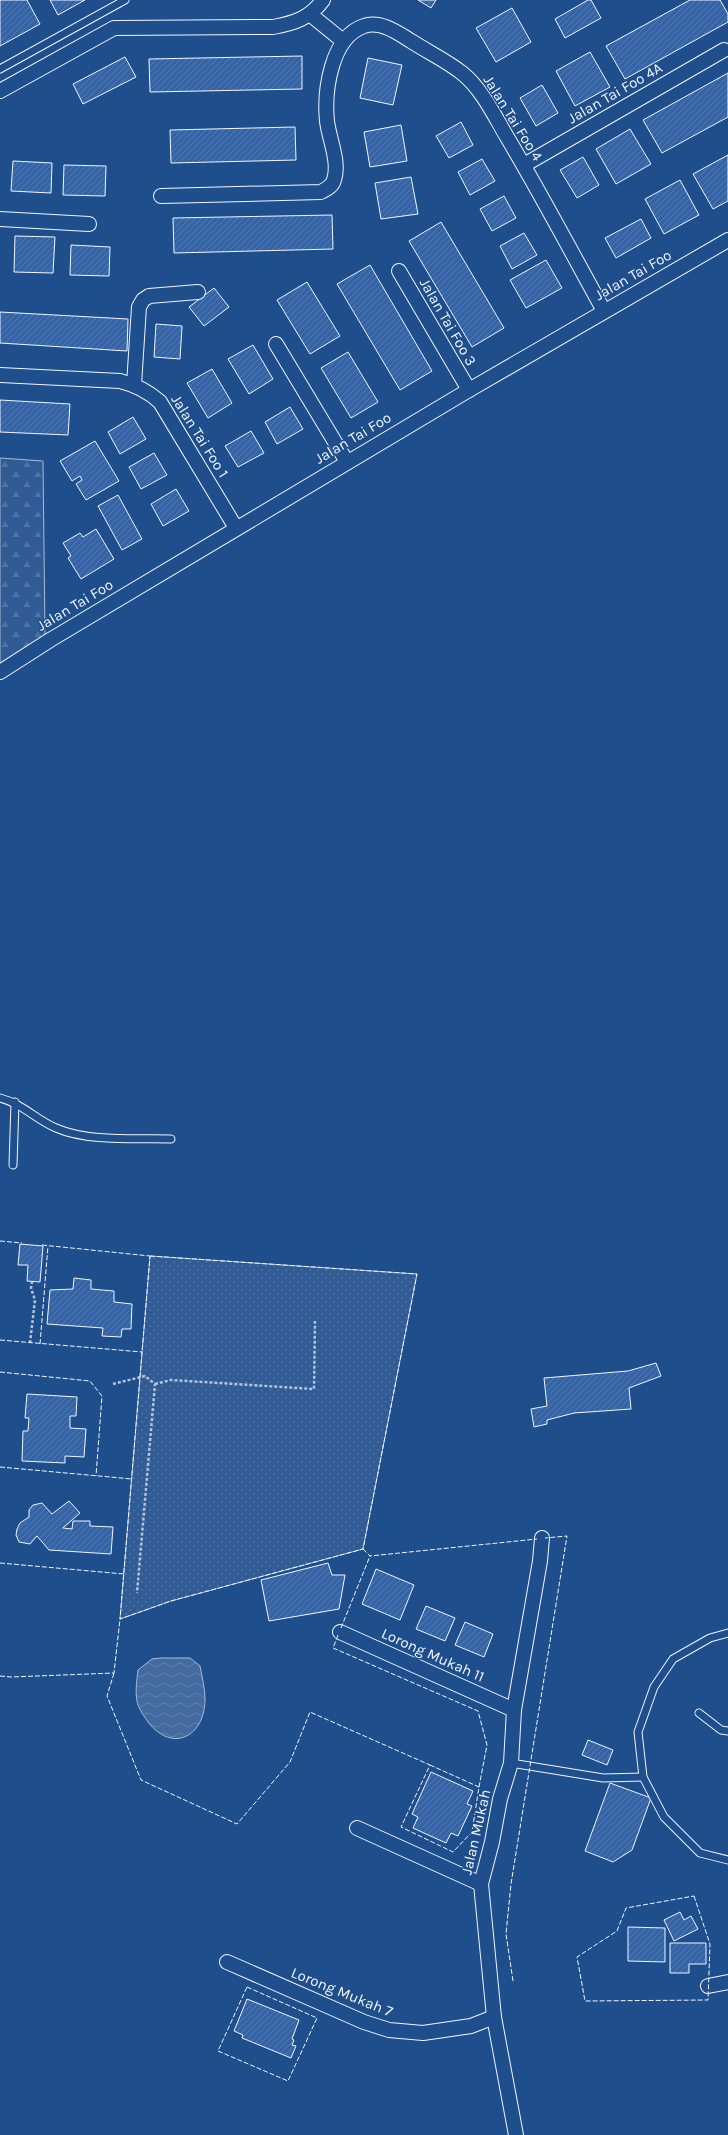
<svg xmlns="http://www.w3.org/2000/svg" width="728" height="2135" font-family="Karla,sans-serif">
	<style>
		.grass { fill: url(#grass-dots); stroke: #a8bbd7 }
		.forest { fill: url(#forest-firs); stroke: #a8bbd7 }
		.water { fill: url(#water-waves); stroke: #a8bbd7 }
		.building { fill: url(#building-hatch); stroke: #f2f6ff }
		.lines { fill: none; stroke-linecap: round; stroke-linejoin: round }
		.lane-casing { stroke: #f2f6ff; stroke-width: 9 }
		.street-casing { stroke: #f2f6ff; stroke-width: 16 }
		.path { stroke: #b3c4dc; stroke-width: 2.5; stroke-dasharray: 3 2; stroke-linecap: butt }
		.lane { stroke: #1f4e8c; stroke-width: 7 }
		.street { stroke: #1f4e8c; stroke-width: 14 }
		.fence { stroke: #f2f6ff; stroke-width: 1; stroke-dasharray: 5 2; stroke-linecap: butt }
		.labels { text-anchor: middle; stroke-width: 3; stroke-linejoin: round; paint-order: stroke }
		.street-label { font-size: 15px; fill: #f2f6ff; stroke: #1f4e8c }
	</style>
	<defs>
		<pattern id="grass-dots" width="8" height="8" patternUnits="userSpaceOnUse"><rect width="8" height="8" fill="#305b95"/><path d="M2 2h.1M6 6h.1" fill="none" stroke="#4e73a5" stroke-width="1.8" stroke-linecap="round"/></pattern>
		<pattern id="forest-firs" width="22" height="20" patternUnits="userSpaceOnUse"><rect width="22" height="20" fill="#305b95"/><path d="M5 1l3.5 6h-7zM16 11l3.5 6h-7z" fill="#4e73a5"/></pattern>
		<pattern id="water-waves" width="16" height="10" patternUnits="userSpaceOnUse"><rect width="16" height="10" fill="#446ba0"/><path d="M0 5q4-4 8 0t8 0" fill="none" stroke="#5f81ae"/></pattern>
		<pattern id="building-hatch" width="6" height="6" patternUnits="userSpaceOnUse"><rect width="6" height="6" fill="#3563a3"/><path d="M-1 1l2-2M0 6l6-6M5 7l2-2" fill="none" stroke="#537ab1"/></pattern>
	</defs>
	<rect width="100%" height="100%" fill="#1f4e8c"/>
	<path class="grass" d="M 150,1256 L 417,1274 L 363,1549 L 171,1601 L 120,1619 Z"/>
	<path class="forest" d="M 0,458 L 43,461 L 45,635 L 0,664 Z"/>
	<path class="water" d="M 161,1658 L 190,1658 L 200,1666 C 202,1677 205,1688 205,1699 C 205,1736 173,1754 148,1722 C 144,1716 138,1708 137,1701 C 135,1691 137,1680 138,1670 L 152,1659 Z"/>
	<g class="building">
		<path d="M 0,0 L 27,0 L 40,24 L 0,46 Z"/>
		<path d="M 50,0 L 85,0 L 58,15 Z"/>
		<path d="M 418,0 L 436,0 L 431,8 Z"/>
		<path d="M 588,0 L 591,0 L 601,18 L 565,38 L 555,19 Z"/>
		<path d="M 690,0 L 720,0 L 728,14 L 728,22 L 625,79 L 606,46 Z"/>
		<path d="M 512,8 L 531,42 L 496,62 L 476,28 Z"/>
		<path d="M 590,52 L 610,87 L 575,106 L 556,71 Z"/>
		<path d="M 302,56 L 302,89 L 150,92 L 149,59 Z"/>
		<path d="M 125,57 L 136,77 L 83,104 L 73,84 Z"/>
		<path d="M 368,58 L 402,65 L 393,105 L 360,98 Z"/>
		<path d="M 728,73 L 728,117 L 662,153 L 643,120 Z"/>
		<path d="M 542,85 L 558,113 L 536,126 L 520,98 Z"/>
		<path d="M 461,122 L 473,145 L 449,158 L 436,136 Z"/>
		<path d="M 401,125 L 407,161 L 370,167 L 364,132 Z"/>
		<path d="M 295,127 L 296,160 L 171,163 L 170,130 Z"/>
		<path d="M 630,129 L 651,164 L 616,184 L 596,149 Z"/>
		<path d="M 728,155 L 728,201 L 713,209 L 693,174 Z"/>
		<path d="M 583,157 L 599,185 L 577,198 L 560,170 Z"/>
		<path d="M 482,159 L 495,181 L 470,195 L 458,172 Z"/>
		<path d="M 13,161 L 52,163 L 51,193 L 11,191 Z"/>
		<path d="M 64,165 L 106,166 L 105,196 L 63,195 Z"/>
		<path d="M 411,177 L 418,214 L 381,219 L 375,183 Z"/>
		<path d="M 680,180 L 699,215 L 664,234 L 645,199 Z"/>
		<path d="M 504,196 L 516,218 L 492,231 L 480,209 Z"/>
		<path d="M 332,215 L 333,249 L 174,253 L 173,218 Z"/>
		<path d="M 641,219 L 651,238 L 616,258 L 605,238 Z"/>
		<path d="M 441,222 L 504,328 L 472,347 L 409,241 Z"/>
		<path d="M 524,233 L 537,255 L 512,269 L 500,246 Z"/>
		<path d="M 15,236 L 55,237 L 53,273 L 14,272 Z"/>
		<path d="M 71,245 L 110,247 L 109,276 L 70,275 Z"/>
		<path d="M 546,260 L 562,288 L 526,308 L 510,280 Z"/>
		<path d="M 370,265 L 432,371 L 400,390 L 337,284 Z"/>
		<path d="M 307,282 L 340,336 L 310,354 L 277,300 Z"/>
		<path d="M 214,288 L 229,307 L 204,326 L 189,307 Z"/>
		<path d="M 0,312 L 128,319 L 127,351 L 0,343 Z"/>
		<path d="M 156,324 L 182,326 L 180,359 L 154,357 Z"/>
		<path d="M 253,345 L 273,379 L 249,394 L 228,359 Z"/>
		<path d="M 348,352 L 378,402 L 351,418 L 321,368 Z"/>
		<path d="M 212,369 L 232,403 L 208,418 L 187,383 Z"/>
		<path d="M 0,400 L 70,404 L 68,435 L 0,432 Z"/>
		<path d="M 290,407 L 303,429 L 277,444 L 265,422 Z"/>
		<path d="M 133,417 L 146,439 L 120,454 L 108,432 Z"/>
		<path d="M 251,431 L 264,453 L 238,467 L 225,446 Z"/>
		<path d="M 95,441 L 119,481 L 86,500 L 76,484 L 82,480 L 80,476 L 72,481 L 60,461 Z"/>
		<path d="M 154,453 L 167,475 L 141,489 L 129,467 Z"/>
		<path d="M 176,489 L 189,511 L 163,526 L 151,504 Z"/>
		<path d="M 118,495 L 142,539 L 122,550 L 98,506 Z"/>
		<path d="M 96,529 L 114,559 L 81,579 L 68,558 L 71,556 L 63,543 L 80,533 L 83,537 Z"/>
		<path d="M 20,1244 L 43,1246 L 40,1282 L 27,1281 L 28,1265 L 18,1265 Z"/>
		<path d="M 74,1278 L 91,1280 L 91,1289 L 114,1291 L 114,1302 L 132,1304 L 131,1329 L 122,1329 L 121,1337 L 102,1336 L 103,1328 L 47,1324 L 50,1290 L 73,1289 Z"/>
		<path d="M 656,1363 L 661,1376 L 629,1388 L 631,1409 L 574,1413 L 547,1420 L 547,1424 L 534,1427 L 531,1409 L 547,1406 L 544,1378 L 628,1371 Z"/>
		<path d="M 27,1394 L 77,1397 L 76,1416 L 70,1416 L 70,1428 L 86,1429 L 84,1457 L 65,1456 L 65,1463 L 22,1461 L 23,1431 L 28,1431 L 29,1418 L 25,1418 Z"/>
		<path d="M 69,1501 L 80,1513 L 63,1528 L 72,1529 L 73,1521 L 90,1521 L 90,1526 L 113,1527 L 111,1554 L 49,1550 L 37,1536 L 30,1544 L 19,1542 L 16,1535 L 17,1529 L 20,1523 L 29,1517 L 29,1510 L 33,1505 L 42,1503 L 52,1514 Z"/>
		<path d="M 328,1563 L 332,1575 L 345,1575 L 339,1609 L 269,1621 L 261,1580 Z"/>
		<path d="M 376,1569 L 414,1585 L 400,1620 L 362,1604 Z"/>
		<path d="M 426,1606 L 455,1618 L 445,1641 L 416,1629 Z"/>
		<path d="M 465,1622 L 493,1634 L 484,1657 L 455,1645 Z"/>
		<path d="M 588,1740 L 613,1750 L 607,1765 L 582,1755 Z"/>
		<path d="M 431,1772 L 473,1791 L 467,1804 L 472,1806 L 458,1836 L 451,1833 L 446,1843 L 413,1828 L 418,1817 L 412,1814 Z"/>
		<path d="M 610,1783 L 651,1798 L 632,1850 L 613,1862 L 585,1851 Z"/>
		<path d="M 680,1912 L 684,1920 L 691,1916 L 698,1929 L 674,1941 L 664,1920 Z"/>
		<path d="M 628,1927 L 665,1928 L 665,1962 L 628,1961 Z"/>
		<path d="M 670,1943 L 706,1943 L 706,1964 L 689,1964 L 689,1973 L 670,1973 Z"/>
		<path d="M 247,1999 L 299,2020 L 292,2039 L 294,2040 L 292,2045 L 296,2046 L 291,2058 L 242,2038 L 243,2035 L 234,2031 Z"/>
	</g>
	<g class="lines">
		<defs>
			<g id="lane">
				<path d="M 0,69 L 125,0"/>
				<path d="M 0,1098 C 23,1104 35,1119 56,1128 C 88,1142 135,1138 171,1139"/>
				<path d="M 13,1165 L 15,1102"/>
				<path d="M 728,1633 L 710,1638 L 673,1659 L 654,1687 L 638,1732 L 643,1777 L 664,1817 L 700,1853 L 728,1860"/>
				<path d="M 699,1713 L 721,1730 L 728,1731"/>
				<path d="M 511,1763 L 603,1778 L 643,1777"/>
			</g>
			<g id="street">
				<path d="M 311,15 L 343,41"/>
				<path d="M 0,91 L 114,28 L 273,27 C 295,23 310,18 323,0"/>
				<path d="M 524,165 L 724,50"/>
				<path d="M 161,196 L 321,192 C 326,189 332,187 334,180 C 340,162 329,139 327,121 C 324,91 331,37 364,26 C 380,20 398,33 411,41 C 428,52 447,61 462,73 C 482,89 494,115 507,137 C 541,194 572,253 604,311"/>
				<path d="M 0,219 L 89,224"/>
				<path d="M 399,271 L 469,390"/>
				<path d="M 276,344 L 347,462"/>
				<path d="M 0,375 L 120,381 C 136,385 148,391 160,402 L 236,528"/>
				<path d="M 134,385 L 139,307 L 143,300 L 149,296 L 198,292"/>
				<path d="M 0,672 L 50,640 L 469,390 L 728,240"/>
				<path d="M 340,1632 L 514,1710"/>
				<path d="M 357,1828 L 481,1884"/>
				<path d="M 227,1962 L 364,2022 L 389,2030 L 423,2033 L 471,2026 L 494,2017"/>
				<path d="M 708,1986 L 728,1982"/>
				<path d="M 516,2135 L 494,2017 L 481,1884 L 492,1842 L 500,1799 L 511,1763 L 514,1710 L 540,1561 L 542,1538"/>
			</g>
		</defs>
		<use href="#lane" class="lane-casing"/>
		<use href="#street" class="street-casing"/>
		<g class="path">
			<path d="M 30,1343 L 35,1300 L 31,1288 L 32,1282"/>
			<path d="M 113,1384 L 145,1376 L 155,1384 L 137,1593"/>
			<path d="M 155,1384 L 171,1380 L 314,1389 L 315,1321"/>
		</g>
		<use href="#lane" class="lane"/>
		<use href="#street" class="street"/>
		<g class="fence">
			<path d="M 0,1241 L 22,1243"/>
			<path d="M 42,1245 L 150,1256"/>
			<path d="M 150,1256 L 417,1274 L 363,1549 L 171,1601 L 120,1619 Z"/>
			<path d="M 0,1340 L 142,1352"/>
			<path d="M 40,1344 L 48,1246"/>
			<path d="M 0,1372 L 90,1381 L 102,1396 L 96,1476"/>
			<path d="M 0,1467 L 132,1479"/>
			<path d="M 363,1549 L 370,1556 L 537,1539"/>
			<path d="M 0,1563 L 124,1574"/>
			<path d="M 341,1628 L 370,1556"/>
			<path d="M 338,1635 L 333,1648 L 478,1711 L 487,1745 L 479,1787"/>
			<path d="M 114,1673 L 107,1696 L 141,1780 L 237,1824 L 290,1762 L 310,1712 L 430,1765"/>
			<path d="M 0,1676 L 11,1677 L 114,1673 L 120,1619"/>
			<path d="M 430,1765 L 479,1787 L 472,1832 L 453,1852 L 401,1827 Z"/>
			<path d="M 694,1896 L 710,1944 L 708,2000 L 585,2001 L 577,1957 L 617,1931 L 626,1908 Z"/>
			<path d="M 513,1981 L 506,1934 L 511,1884 L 567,1536 L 545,1538"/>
			<path d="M 247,1987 L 317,2018 L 288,2081 L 218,2051 Z"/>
		</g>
	</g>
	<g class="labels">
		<g class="street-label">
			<text transform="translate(615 93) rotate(-30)" y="5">Jalan Tai Foo 4A</text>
			<text transform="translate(513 118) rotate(58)" y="5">Jalan Tai Foo 4</text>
			<text transform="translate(633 275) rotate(-30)" y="5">Jalan Tai Foo</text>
			<text transform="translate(448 322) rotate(60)" y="5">Jalan Tai Foo 3</text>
			<text transform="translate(200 436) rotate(58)" y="5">Jalan Tai Foo 1</text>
			<text transform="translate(353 438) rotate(-31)" y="5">Jalan Tai Foo</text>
			<text transform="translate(75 605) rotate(-31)" y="5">Jalan Tai Foo</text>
			<text transform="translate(433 1655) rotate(24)" y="5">Lorong Mukah 11</text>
			<text transform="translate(476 1832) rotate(-77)" y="5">Jalan Mukah</text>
			<text transform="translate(342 1992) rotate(22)" y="5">Lorong Mukah 7</text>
		</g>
	</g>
</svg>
